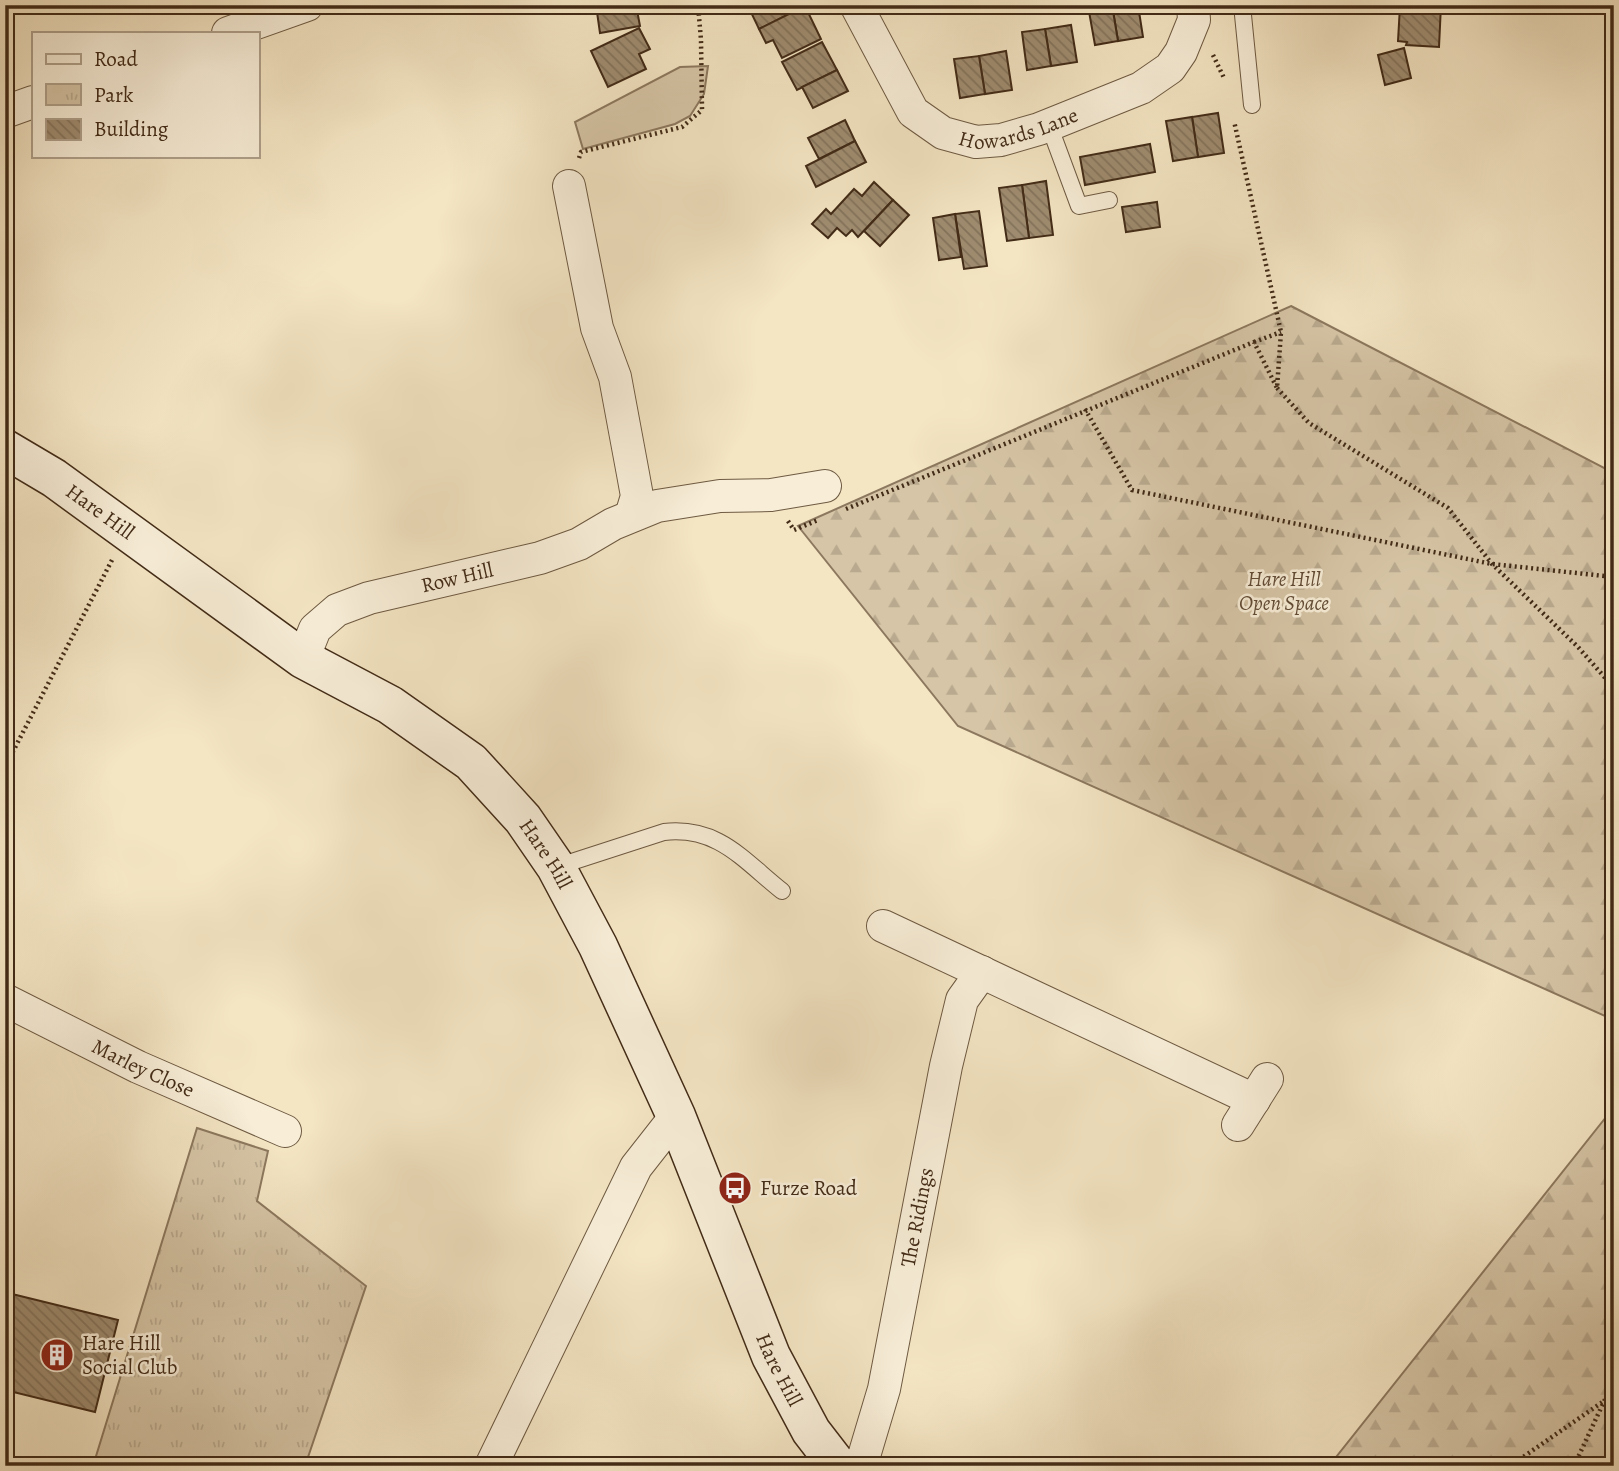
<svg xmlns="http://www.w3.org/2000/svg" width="1619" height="1471" font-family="Alegreya,serif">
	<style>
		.grass { fill: #d6c5a6; stroke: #8c785e; stroke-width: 2 }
		.forest { fill: url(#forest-firs); stroke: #8c785e; stroke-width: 2 }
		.park { fill: url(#park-tufts); stroke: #8c785e; stroke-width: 2 }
		.building { fill: url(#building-back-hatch); stroke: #422b17; stroke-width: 2 }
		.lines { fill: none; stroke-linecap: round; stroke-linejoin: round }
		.lane-casing { stroke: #6e5a42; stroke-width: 18 }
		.street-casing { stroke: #6e5a42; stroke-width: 34 }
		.secondary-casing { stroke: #422b17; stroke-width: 41 }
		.path { stroke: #422b17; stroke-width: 4.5; stroke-dasharray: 2 3.5; stroke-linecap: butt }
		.lane { stroke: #f8eed8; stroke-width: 16 }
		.street { stroke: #f8eed8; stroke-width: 32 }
		.secondary { stroke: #f8eed8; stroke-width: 38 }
		.labels { text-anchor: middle; stroke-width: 5; stroke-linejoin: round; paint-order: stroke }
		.street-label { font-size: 21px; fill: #422b17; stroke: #f8eed8 }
		.park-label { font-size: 21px; font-style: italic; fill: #604a34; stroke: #f8eed8 }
		.poi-label { font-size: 21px; fill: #422b17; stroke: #f8eed8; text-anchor: start }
	</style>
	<defs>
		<pattern id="forest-firs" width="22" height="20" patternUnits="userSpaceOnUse" patternTransform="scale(1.75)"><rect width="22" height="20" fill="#d6c5a6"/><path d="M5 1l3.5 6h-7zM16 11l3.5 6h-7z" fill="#b9a98e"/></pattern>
		<pattern id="park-tufts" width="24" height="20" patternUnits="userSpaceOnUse" patternTransform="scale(1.75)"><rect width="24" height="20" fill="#d6c5a6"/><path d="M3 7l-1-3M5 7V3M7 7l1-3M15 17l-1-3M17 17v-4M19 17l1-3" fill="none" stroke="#b9a98e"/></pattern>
		<pattern id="building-back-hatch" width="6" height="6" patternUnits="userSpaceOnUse" patternTransform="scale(1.75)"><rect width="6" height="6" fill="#9f8c70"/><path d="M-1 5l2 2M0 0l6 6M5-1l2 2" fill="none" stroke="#83735b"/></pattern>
	</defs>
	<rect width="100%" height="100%" fill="#f4e5c3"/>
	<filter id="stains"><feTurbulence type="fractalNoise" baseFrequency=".00286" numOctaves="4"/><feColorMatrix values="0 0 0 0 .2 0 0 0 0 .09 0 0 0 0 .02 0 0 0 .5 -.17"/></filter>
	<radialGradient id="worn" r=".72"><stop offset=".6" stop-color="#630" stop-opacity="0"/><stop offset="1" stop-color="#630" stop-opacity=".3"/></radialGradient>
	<path class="grass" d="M 708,66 L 704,94 L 690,116 L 675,124 L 583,149 L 575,122 L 680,67 Z"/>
	<g class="forest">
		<path d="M 1291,306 L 1614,473 L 1614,1020 L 958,726 L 798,526 Z"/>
		<path d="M 1614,1107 L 1614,1466 L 1329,1466 Z"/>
	</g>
	<path class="park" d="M 197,1128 L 268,1151 L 257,1201 L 366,1286 L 305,1466 L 93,1466 Z"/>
	<g class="building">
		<path d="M 596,5 L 636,5 L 640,26 L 600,33 Z"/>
		<path d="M 750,5 L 805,5 L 805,6 L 759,29 L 748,6 Z"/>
		<path d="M 1112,5 L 1138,5 L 1143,37 L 1118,41 Z"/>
		<path d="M 1112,5 L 1118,41 L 1095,45 L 1088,6 Z"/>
		<path d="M 1441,5 L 1439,47 L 1406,45 L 1407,42 L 1398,41 L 1400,6 Z"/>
		<path d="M 805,6 L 821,39 L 782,58 L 773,40 L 766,43 L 759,29 Z"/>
		<path d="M 1071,25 L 1077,62 L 1051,66 L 1045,29 Z"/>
		<path d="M 639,28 L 650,49 L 639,54 L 646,69 L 608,87 L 591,51 Z"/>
		<path d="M 1045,29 L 1051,66 L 1027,70 L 1022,32 Z"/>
		<path d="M 822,42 L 837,70 L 797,90 L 782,62 Z"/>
		<path d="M 1404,48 L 1411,78 L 1385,85 L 1378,55 Z"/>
		<path d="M 1006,51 L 1012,90 L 985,94 L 979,56 Z"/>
		<path d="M 979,56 L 985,94 L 960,98 L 954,59 Z"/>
		<path d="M 837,70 L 848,91 L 813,108 L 802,87 Z"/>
		<path d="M 1218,113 L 1224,153 L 1198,157 L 1192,117 Z"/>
		<path d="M 1192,117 L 1198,157 L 1173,161 L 1166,121 Z"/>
		<path d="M 845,120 L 855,141 L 819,159 L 808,138 Z"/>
		<path d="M 855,141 L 866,162 L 816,187 L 806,166 Z"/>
		<path d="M 1150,144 L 1155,172 L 1085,185 L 1080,157 Z"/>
		<path d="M 1046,181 L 1053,235 L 1029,238 L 1022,185 Z"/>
		<path d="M 874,182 L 893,200 L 858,237 L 852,230 L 846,236 L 837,228 L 828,238 L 812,224 L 826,209 L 831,214 L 854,189 L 862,196 Z"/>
		<path d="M 1022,185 L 1029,238 L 1007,241 L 999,188 Z"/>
		<path d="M 893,200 L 909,215 L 880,246 L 864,231 Z"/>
		<path d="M 1157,202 L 1160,227 L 1126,232 L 1122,207 Z"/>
		<path d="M 979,211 L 987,266 L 964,269 L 955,214 Z"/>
		<path d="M 955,214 L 961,257 L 939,260 L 933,218 Z"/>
		<path d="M 8,1293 L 118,1320 L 95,1412 L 5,1390 L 5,1305 Z"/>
	</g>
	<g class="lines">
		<defs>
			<g id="lane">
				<path d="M 1242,5 L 1252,105"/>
				<path d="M 1049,125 L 1079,206 L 1109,200"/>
				<path d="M 556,867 L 664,832 C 718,826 743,860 782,891"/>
			</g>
			<g id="street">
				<path id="s1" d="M 856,5 L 913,112 L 943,133 L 976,142 L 1001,140 L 1039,129 L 1141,88 L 1170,68 L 1181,52 L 1194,20 L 1193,5"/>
				<path d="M 228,33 L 307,5"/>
				<path d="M 5,112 L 33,102"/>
				<path d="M 569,186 L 597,328 L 615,377 L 633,474 L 637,496 L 631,516"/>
				<path id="s2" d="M 303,659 L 315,629 L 337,610 L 369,598 L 540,558 L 579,544 L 613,524 L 657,506 L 720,496 L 771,495 L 825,486"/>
				<path d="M 883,926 L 1254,1100"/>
				<path id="s3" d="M 5,1000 L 138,1067 L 285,1131"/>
				<path d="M 1238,1125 L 1267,1079"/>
				<path d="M 491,1466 L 636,1167 L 676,1116"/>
				<path id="s4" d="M 857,1466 L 864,1456 L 884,1389 L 946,1066 L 962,1000 L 982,972"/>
			</g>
			<g id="secondary">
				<path id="s5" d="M 5,449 L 54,478 L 303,659 L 390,705 L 471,762 L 523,819 L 556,867 L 598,946 L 676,1116 L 771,1356 L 811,1431 L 838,1466"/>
			</g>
		</defs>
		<use href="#lane" class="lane-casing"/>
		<use href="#street" class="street-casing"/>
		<use href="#secondary" class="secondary-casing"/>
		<g class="path">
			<path d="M 1213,55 L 1224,78"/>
			<path d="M 579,158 L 581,152 L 682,127 L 702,110 L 701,40 L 698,5"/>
			<path d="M 1254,342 L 1281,332"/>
			<path d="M 1277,388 L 1309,423 L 1448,508 L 1492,564 L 1578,647 L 1614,688"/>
			<path d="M 1085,409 L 1132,490 L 1492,564 L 1614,577"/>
			<path d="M 846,509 L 1254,342 L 1277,388 L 1281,332 L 1234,121"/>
			<path d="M 788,521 L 794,530 L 818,520"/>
			<path d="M 5,767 L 112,560"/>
			<path d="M 1510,1466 L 1604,1401"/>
			<path d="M 1574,1466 L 1614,1380"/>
		</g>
		<use href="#lane" class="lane"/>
		<use href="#street" class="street"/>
		<use href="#secondary" class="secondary"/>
	</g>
	<defs>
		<symbol id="bus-disc" viewBox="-11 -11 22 22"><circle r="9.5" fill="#8f2418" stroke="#f8eed8"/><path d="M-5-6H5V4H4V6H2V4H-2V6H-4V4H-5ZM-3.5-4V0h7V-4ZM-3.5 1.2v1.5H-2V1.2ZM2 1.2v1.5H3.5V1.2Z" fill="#fff"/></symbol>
		<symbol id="building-disc" viewBox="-11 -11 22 22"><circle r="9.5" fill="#8f2418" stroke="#f8eed8"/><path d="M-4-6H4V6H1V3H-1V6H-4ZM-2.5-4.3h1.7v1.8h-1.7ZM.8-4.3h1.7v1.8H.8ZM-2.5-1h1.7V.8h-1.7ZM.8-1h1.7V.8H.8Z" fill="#fff"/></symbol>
	</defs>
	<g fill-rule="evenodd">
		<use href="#bus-disc" x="716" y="1169" width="38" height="38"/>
		<use href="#building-disc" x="38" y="1336" width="38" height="38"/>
	</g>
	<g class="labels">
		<g class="street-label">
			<text dy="7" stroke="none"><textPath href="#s1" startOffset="236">Howards Lane</textPath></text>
			<text dy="7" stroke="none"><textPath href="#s5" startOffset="114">Hare Hill</textPath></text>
			<text dy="7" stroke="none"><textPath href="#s2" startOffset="186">Row Hill</textPath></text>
			<text dy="7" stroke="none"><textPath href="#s5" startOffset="681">Hare Hill</textPath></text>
			<text dy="7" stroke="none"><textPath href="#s3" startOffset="154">Marley Close</textPath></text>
			<text dy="7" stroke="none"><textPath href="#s4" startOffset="257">The Ridings</textPath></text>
			<text dy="7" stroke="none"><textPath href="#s5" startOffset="1248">Hare Hill</textPath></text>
		</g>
		<g class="park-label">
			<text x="1284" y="586">Hare Hill<tspan x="1284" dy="24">Open Space</tspan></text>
		</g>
		<g class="poi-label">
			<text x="760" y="1195">Furze Road</text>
			<text x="82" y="1350">Hare Hill<tspan x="82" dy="24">Social Club</tspan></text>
		</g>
	</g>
	<rect width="1619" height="1471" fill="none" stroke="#f4e5c3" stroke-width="28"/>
	<rect x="7" y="7" width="1605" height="1457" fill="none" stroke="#422b17" stroke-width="3.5"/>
	<rect x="14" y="14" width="1591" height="1443" fill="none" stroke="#422b17" stroke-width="2"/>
	<rect x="32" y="32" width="228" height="126" fill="#f8eed8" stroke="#afa08b" stroke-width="2"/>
	<rect x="46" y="54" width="35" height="10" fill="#f8eed8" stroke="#afa08b" stroke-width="2"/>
	<text x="94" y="66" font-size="21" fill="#422b17">Road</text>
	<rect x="46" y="84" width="35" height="21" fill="url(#park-tufts)" stroke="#afa08b" stroke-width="2"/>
	<text x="94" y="102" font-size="21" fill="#422b17">Park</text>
	<rect x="46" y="119" width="35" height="21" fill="url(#building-back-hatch)" stroke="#afa08b" stroke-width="2"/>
	<text x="94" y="136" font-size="21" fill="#422b17">Building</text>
	<rect width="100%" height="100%" filter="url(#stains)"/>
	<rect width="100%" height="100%" fill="url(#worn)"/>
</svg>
